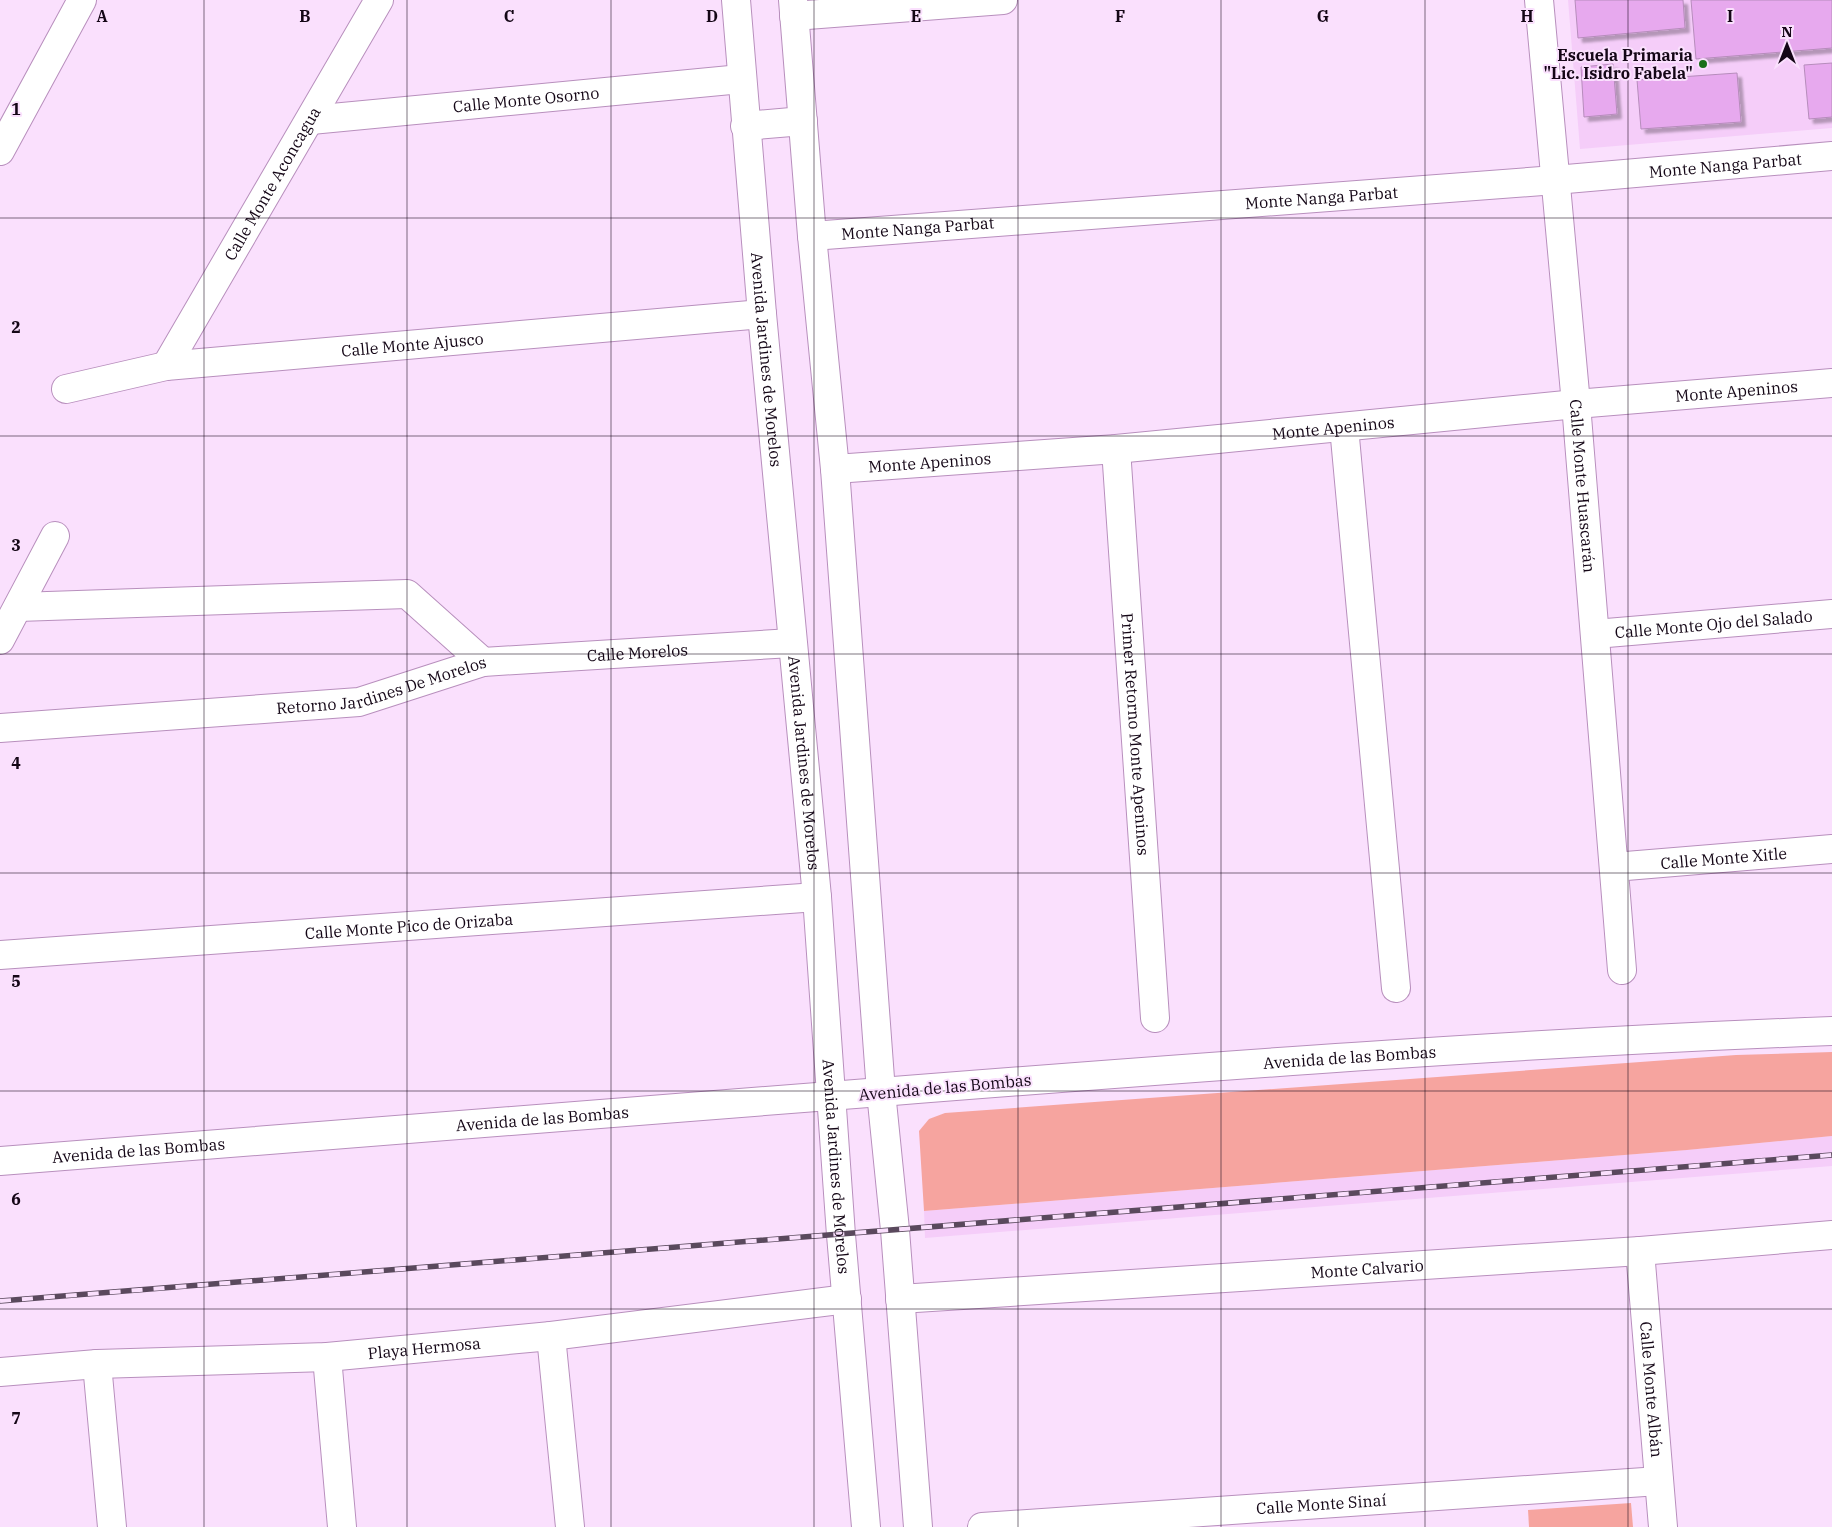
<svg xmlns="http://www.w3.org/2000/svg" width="1832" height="1527" font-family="'IBM Plex Serif',serif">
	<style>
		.built { fill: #f5cdf9 }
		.green { fill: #f6a49f }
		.building { fill: #e7a9ee; stroke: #b68cbb; filter: url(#shadow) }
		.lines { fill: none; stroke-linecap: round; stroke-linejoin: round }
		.minor-casing { stroke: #b88fbd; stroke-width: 30 }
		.tertiary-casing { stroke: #b88fbd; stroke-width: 30 }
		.secondary-casing { stroke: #b88fbd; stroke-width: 30 }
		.minor { stroke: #fff; stroke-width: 28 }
		.tertiary { stroke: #fff; stroke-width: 28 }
		.secondary { stroke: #fff; stroke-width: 28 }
		.rail-casing { stroke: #5a495d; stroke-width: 5.5 }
		.rail { stroke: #fae0fd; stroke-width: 4; stroke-dasharray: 11; stroke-linecap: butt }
		.grid { fill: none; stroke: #140616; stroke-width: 1; stroke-opacity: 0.55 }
		.poi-dot { fill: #1a7019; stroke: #fae0fd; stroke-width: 2 }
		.labels { text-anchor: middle; stroke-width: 4; stroke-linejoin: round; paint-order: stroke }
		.poi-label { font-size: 16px; font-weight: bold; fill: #140616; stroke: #fae0fd; text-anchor: end }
		.street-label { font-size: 16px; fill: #140616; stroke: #fae0fd }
		.grid-label { font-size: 16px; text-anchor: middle; font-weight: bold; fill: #140616; stroke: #fae0fd; stroke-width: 4; stroke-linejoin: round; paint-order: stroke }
	</style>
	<defs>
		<filter id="shadow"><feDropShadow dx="4.5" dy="4.5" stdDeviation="1" flood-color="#0004"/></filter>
	</defs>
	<rect width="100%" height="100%" fill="#fae0fd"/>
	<g class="built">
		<path d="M 1568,0 L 1832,0 L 1832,128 L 1580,149 Z"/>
		<path d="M 1832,1136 L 1832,1166 L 925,1238 L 924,1211 L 1686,1150 Z"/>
	</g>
	<g class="green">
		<path d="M 1832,1052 L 1832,1136 L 1687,1150 L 924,1211 L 919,1131 L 929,1119 L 945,1113 L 1736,1055 Z"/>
		<path d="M 1631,1503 L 1633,1527 L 1529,1527 L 1528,1510 Z"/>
	</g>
	<g class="building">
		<path d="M 1575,0 L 1683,0 L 1685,28 L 1578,38 Z"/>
		<path d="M 1691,0 L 1832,0 L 1832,48 L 1696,59 Z"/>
		<path d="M 1832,63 L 1832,117 L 1809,119 L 1804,65 Z"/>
		<path d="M 1613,64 L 1617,114 L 1584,117 L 1581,67 Z"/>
		<path d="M 1737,73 L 1741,122 L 1641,129 L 1637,80 Z"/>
	</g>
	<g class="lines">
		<defs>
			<g id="minor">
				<path id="s1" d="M 1539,0 L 1576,404 L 1622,970"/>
				<path d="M 794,16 L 1003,0"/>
				<path id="s2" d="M 311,120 L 741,79"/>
				<path d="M 0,151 L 82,0"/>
				<path id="s3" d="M 812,236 L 1555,180 L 1832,156"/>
				<path id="s4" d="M 166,366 L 379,0"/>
				<path id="s5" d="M 66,389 L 166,366 L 762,314"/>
				<path d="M 1344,427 L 1396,988"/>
				<path id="s6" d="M 1116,449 L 1155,1018"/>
				<path id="s7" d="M 835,469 L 1116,449 L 1576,404 L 1832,383"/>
				<path d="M 18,607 L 407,594 L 483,662"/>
				<path id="s8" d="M 1595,634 L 1832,614"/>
				<path d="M 0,640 L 55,536"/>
				<path id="s9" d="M 0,728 L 359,702 L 483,662 L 792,643"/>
				<path id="s10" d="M 1614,867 L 1832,849"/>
				<path id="s11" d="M 0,955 L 817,897"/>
				<path id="s12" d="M 881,1092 C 1198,1067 1515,1043 1832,1031"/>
				<path id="s13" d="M 1640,1251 L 1663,1527"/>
				<path id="s14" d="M 900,1299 L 1640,1251 L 1832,1235"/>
				<path d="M 551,1336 L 570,1527"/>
				<path d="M 327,1357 L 342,1527"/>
				<path d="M 97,1364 L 112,1527"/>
				<path id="s15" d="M 982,1527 L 1659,1481"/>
			</g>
			<g id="tertiary">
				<path id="s16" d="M 0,1161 L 881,1092"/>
				<path id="s17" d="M 0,1372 L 97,1364 L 327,1357 L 551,1336 L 847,1299"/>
			</g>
			<g id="secondary">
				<path id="s18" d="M 736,0 L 762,314 L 817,897 L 841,1235 L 866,1527"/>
				<path d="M 793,0 L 812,236 L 835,469 L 881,1092 L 895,1230 L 918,1527"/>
				<path d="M 745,126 L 803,121"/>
			</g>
		</defs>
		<use href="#minor" class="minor-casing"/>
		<use href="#tertiary" class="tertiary-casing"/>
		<use href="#secondary" class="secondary-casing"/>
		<use href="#minor" class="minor"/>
		<use href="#tertiary" class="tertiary"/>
		<use href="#secondary" class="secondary"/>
		<defs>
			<path id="rail" d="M 0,1301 L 1832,1155"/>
		</defs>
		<use href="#rail" class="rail-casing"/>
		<use href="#rail" class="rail"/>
	</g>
	<path class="grid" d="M 204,0 L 204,1527M 407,0 L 407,1527M 611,0 L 611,1527M 814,0 L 814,1527M 1018,0 L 1018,1527M 1221,0 L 1221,1527M 1425,0 L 1425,1527M 1628,0 L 1628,1527M 0,218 L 1832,218M 0,436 L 1832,436M 0,654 L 1832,654M 0,873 L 1832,873M 0,1091 L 1832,1091M 0,1309 L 1832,1309"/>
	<circle class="poi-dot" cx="1703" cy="64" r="5"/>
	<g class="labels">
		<g class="poi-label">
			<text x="1693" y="61">Escuela Primaria<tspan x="1693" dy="18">"Lic. Isidro Fabela"</tspan></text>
		</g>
		<g class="street-label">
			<text dy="6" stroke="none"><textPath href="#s2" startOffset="216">Calle Monte Osorno</textPath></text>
			<text dy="6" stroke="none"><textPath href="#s3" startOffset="916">Monte Nanga Parbat</textPath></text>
			<text dy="6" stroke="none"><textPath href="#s4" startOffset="211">Calle Monte Aconcagua</textPath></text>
			<text dy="6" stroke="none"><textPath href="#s3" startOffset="511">Monte Nanga Parbat</textPath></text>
			<text dy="6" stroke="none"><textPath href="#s3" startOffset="106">Monte Nanga Parbat</textPath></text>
			<text dy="6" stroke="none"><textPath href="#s5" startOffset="350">Calle Monte Ajusco</textPath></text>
			<text dy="6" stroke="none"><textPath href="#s18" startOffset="361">Avenida Jardines de Morelos</textPath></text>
			<text dy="6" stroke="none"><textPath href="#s7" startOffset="905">Monte Apeninos</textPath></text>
			<text dy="6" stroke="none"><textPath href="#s7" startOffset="500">Monte Apeninos</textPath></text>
			<text dy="6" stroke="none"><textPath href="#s7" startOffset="95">Monte Apeninos</textPath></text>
			<text dy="6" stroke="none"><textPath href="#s1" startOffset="488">Calle Monte Huascarán</textPath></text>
			<text dy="6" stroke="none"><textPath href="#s8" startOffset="119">Calle Monte Ojo del Salado</textPath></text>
			<text dy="6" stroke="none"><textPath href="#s9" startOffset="645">Calle Morelos</textPath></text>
			<text dy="6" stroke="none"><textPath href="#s9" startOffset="385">Retorno Jardines De Morelos</textPath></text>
			<text dy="6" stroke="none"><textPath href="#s6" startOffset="286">Primer Retorno Monte Apeninos</textPath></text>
			<text dy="6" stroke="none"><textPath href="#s18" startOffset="766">Avenida Jardines de Morelos</textPath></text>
			<text dy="6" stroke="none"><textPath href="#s10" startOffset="110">Calle Monte Xitle</textPath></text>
			<text dy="6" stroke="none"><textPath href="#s11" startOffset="410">Calle Monte Pico de Orizaba</textPath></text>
			<text dy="6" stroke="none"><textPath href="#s12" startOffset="470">Avenida de las Bombas</textPath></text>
			<text transform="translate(945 1087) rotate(-5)" y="6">Avenida de las Bombas</text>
			<text dy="6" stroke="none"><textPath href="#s16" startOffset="544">Avenida de las Bombas</textPath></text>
			<text dy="6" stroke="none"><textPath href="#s16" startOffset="139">Avenida de las Bombas</textPath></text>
			<text dy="6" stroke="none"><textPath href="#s18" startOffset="1171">Avenida Jardines de Morelos</textPath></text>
			<text dy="6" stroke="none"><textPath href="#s14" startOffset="468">Monte Calvario</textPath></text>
			<text dy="6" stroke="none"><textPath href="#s17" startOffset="425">Playa Hermosa</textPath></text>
			<text dy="6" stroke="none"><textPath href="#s13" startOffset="139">Calle Monte Albán</textPath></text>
			<text dy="6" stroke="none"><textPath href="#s15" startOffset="340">Calle Monte Sinaí</textPath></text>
		</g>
	</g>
	<g class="grid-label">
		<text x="102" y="22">A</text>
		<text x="305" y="22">B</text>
		<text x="509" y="22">C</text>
		<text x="712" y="22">D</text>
		<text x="916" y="22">E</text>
		<text x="1120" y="22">F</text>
		<text x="1323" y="22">G</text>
		<text x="1527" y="22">H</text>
		<text x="1730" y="22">I</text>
		<text x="16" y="115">1</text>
		<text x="16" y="333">2</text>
		<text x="16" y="551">3</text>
		<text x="16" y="769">4</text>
		<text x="16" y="987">5</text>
		<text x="16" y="1205">6</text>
		<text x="16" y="1424">7</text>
	</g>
	<g transform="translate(1787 45)" stroke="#fae0fd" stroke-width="4" paint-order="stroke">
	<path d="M0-4L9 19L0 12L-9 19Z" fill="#140616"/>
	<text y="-8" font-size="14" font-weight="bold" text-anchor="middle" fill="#140616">N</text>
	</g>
</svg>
